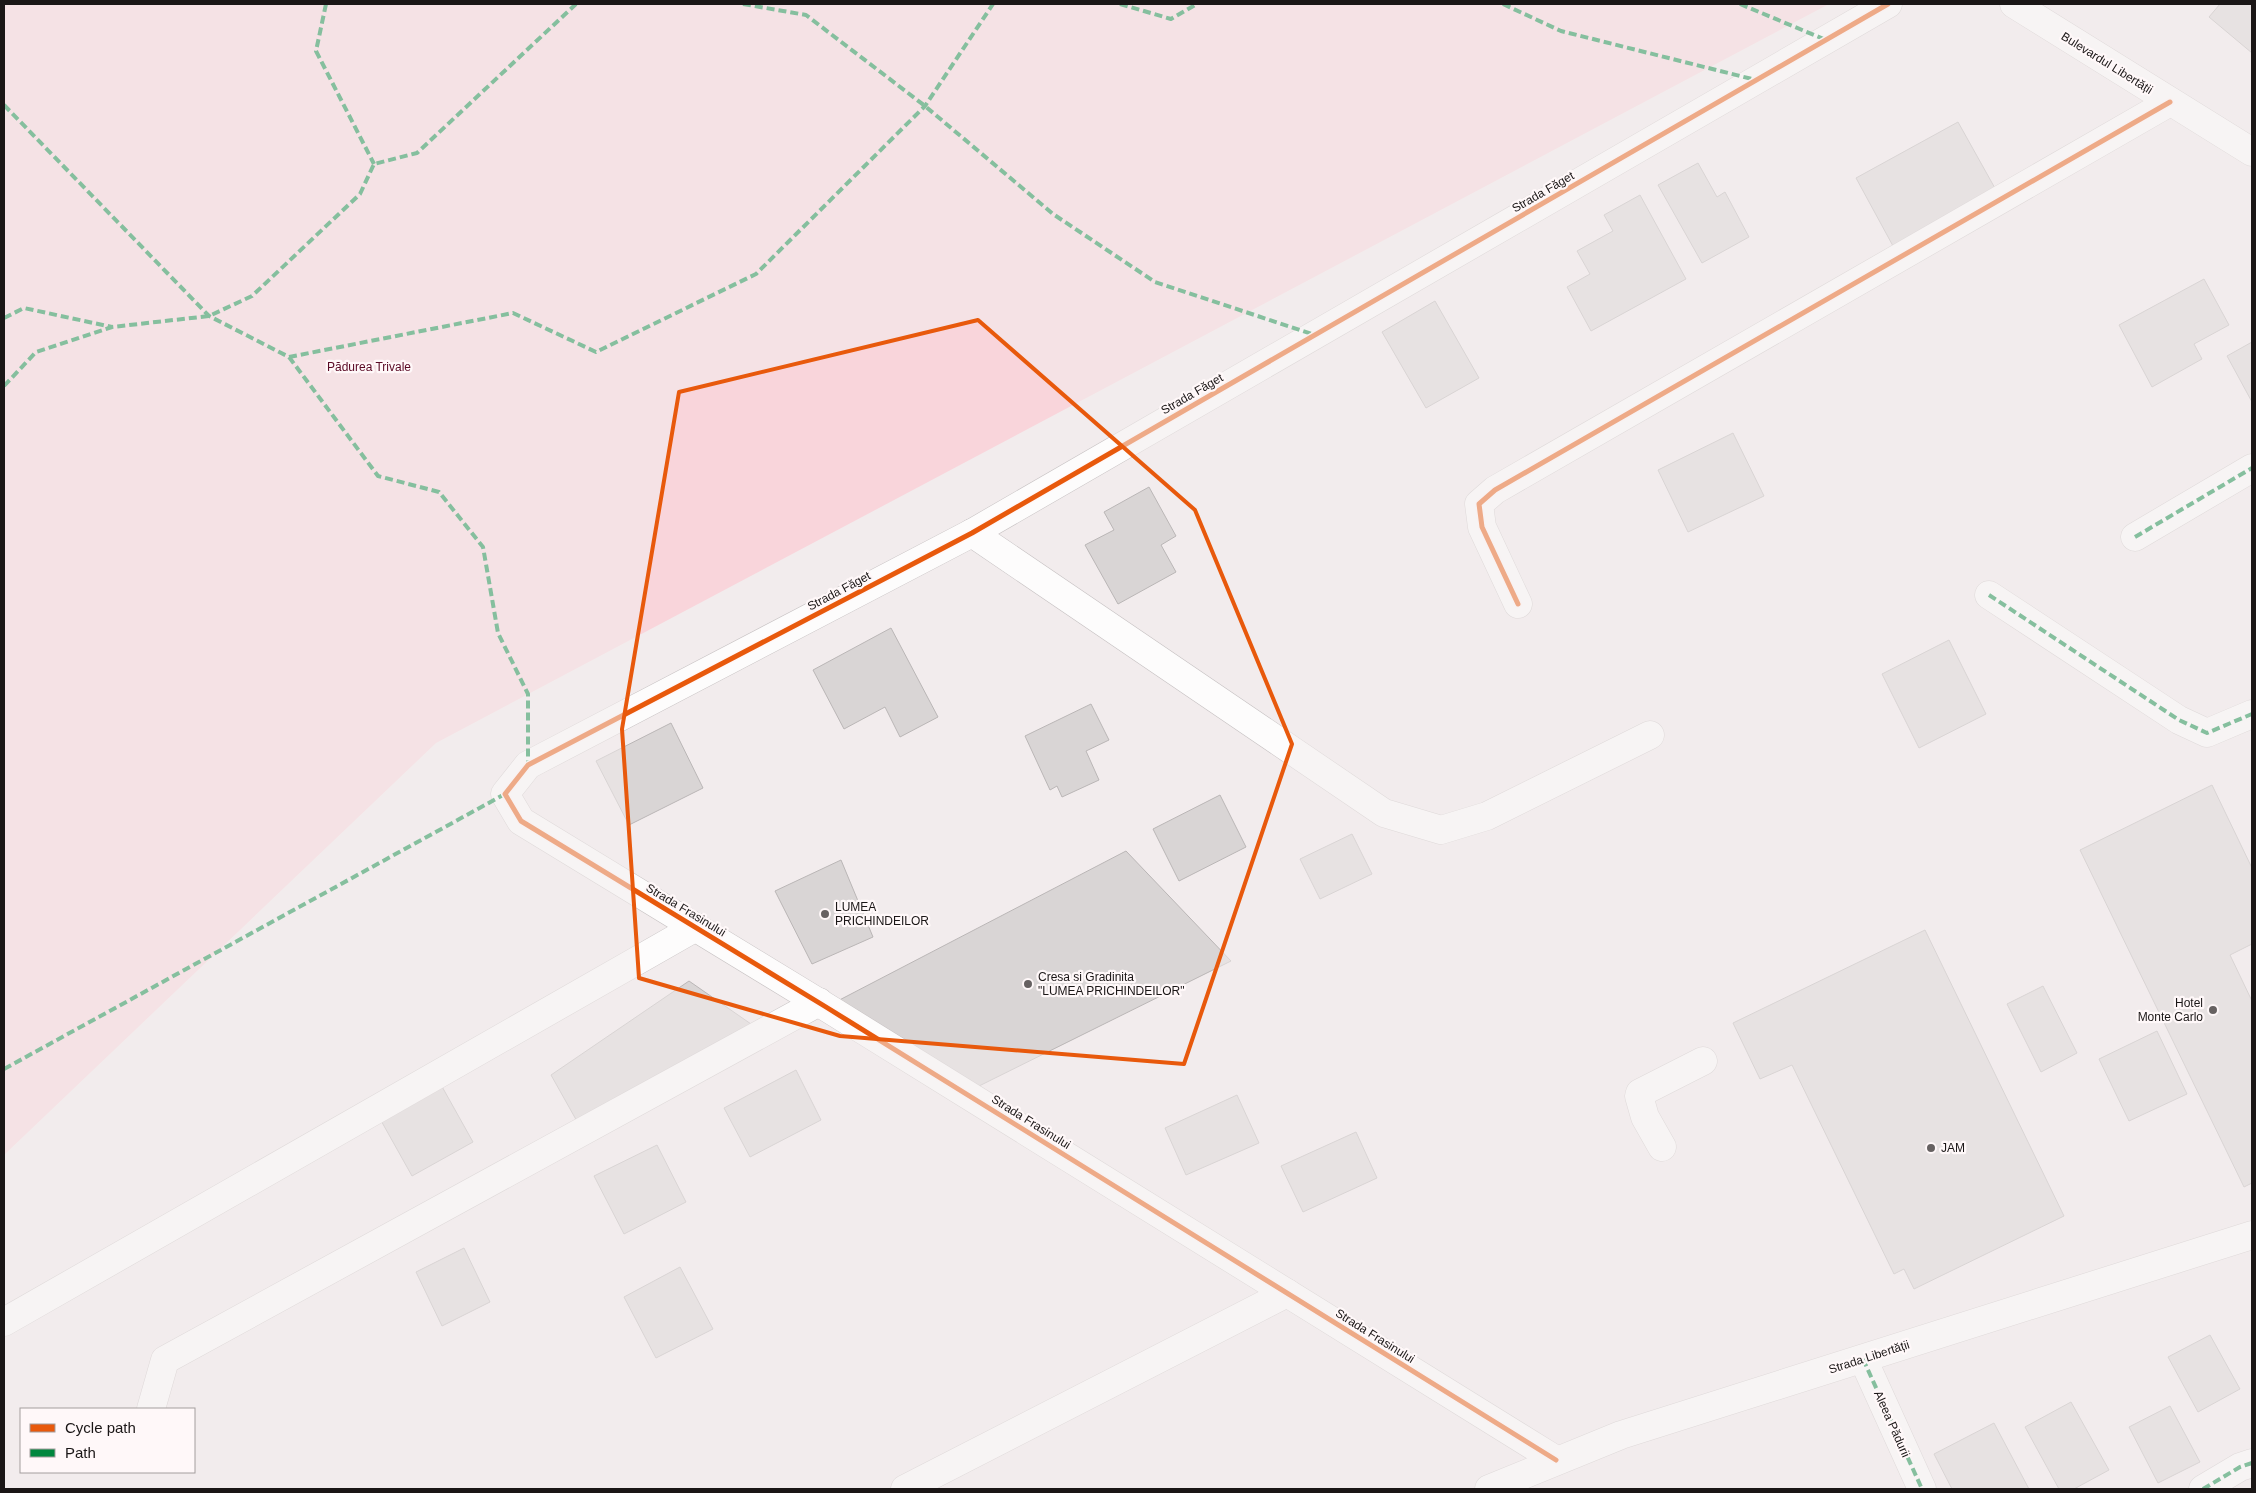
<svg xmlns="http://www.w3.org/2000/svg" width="2256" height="1493" font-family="Helvetica,sans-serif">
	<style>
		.green { fill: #f9d5db }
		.building { fill: #d9d5d5; stroke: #bab6b6 }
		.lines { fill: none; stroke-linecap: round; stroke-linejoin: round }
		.minor-casing { stroke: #c7c2c3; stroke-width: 29 }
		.major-casing { stroke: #c7c2c3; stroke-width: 29 }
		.minor { stroke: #fdfcfc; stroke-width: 28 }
		.major { stroke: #fdfcfc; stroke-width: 28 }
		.quiet { stroke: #00873e; stroke-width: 4; stroke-dasharray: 8 4; stroke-linecap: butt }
		.cycleway-casing { stroke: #fff8f9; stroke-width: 8 }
		.cycleway { stroke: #e8590c; stroke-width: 5 }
		.marked { fill: none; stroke: #e8590c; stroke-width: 4; stroke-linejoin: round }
		.poi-dot { fill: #666161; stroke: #fff8f9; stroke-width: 2 }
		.labels { text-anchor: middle; stroke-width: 4.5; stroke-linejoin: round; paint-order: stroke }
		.street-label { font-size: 12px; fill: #1a1616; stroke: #fff8f9 }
		.park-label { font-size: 12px; fill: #5a0a25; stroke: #fff8f9 }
		.poi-label { font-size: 12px; fill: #1a1616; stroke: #fff8f9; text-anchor: start }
	</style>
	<rect width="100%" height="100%" fill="#f2eced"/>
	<path class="green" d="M 4,4 L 1829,4 L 436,743 L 4,1155 Z"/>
	<g class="building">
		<path d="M 2220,4 L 2252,4 L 2252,53 L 2209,17 Z"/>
		<path d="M 1958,122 L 1996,190 L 1893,246 L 1856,178 Z"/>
		<path d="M 1698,163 L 1717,197 L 1725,192 L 1749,237 L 1702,263 L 1658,185 Z"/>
		<path d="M 1640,195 L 1686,279 L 1591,331 L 1567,287 L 1590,274 L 1577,251 L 1613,231 L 1604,215 Z"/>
		<path d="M 2204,279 L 2229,325 L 2194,344 L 2202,359 L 2152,387 L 2119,325 Z"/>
		<path d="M 1435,301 L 1479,378 L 1426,408 L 1382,332 Z"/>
		<path d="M 2252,342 L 2252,402 L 2227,356 Z"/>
		<path d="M 1733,433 L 1764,496 L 1688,532 L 1658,470 Z"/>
		<path d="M 1149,487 L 1176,536 L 1161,545 L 1176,572 L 1118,604 L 1085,545 L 1114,530 L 1104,512 Z"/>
		<path d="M 891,628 L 938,717 L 900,737 L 885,707 L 844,729 L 813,670 Z"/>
		<path d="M 1949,640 L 1986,714 L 1919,748 L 1882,674 Z"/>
		<path d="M 1091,704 L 1109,740 L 1086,751 L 1099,780 L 1062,797 L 1057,786 L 1050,790 L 1025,736 Z"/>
		<path d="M 671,723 L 703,788 L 629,825 L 596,761 Z"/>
		<path d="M 2212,785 L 2252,868 L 2252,944 L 2230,955 L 2252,1001 L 2252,1183 L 2244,1187 L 2080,850 Z"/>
		<path d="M 1220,795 L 1246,847 L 1179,881 L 1153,829 Z"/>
		<path d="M 1352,834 L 1372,874 L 1320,899 L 1300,859 Z"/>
		<path d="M 1126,851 L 1231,961 L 973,1089 L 826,1007 Z"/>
		<path d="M 841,860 L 873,937 L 812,964 L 775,891 Z"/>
		<path d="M 1925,930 L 2064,1216 L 1914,1289 L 1904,1269 L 1894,1274 L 1792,1065 L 1760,1079 L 1733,1023 Z"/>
		<path d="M 689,981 L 764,1033 L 583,1132 L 551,1075 Z"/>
		<path d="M 2043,986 L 2077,1053 L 2041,1072 L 2007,1004 Z"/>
		<path d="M 2157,1031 L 2187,1094 L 2129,1121 L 2099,1059 Z"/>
		<path d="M 796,1070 L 821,1120 L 750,1157 L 724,1108 Z"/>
		<path d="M 440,1083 L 473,1142 L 412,1176 L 379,1117 Z"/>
		<path d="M 1237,1095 L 1259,1143 L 1186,1175 L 1165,1128 Z"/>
		<path d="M 1356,1132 L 1377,1178 L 1303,1212 L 1281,1166 Z"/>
		<path d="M 657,1145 L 686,1202 L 624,1234 L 594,1176 Z"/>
		<path d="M 464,1248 L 490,1302 L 442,1326 L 416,1272 Z"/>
		<path d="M 680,1267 L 713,1329 L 656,1358 L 624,1297 Z"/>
		<path d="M 2210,1335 L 2240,1389 L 2198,1412 L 2168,1357 Z"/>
		<path d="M 2071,1402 L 2109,1470 L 2074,1489 L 2059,1489 L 2025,1427 Z"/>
		<path d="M 2170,1406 L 2200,1462 L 2158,1483 L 2129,1427 Z"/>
		<path d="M 1994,1423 L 2029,1489 L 1952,1489 L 1934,1454 Z"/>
	</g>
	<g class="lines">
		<defs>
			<g id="minor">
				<path d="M 972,533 L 1384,813 L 1441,830 L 1487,816 L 1650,735"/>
				<path d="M 2135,537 L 2252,468"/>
				<path d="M 1989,595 L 2179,720 L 2207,733 L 2252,714"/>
				<path d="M 1518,604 L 1482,527 L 1479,504 L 1495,490 L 2170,102"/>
				<path d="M 1662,1147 L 1645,1117 L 1639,1096 L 1640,1093 L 1703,1061"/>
				<path d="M 4,1322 L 696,927"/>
				<path d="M 1863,1359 L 1922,1489"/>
				<path d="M 151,1409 L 165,1360 L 819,1002"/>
				<path d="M 1556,1460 L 826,1007 L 521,821 L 505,794 L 528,765 L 972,533 L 1888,4"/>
				<path d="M 905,1489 L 1287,1293"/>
				<path d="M 1489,1489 L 1621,1435 L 2252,1235"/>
				<path d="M 2203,1489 L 2240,1467 L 2252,1463"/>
			</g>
			<path id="major" d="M 2014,4 L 2252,152"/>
		</defs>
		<use href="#minor" class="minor-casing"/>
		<use href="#major" class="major-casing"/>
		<use href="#minor" class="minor"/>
		<use href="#major" class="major"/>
		<g class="quiet">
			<path d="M 326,4 L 316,51 L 374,164"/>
			<path d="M 743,4 L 806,15 L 925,106 L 1053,214 L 1155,282 L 1315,335"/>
			<path d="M 1120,4 L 1171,19 L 1197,4"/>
			<path d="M 1503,4 L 1561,31 L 1756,80"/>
			<path d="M 1740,4 L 1826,40"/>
			<path d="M 4,105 L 209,316 L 289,357 L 378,476 L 439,492 L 483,547 L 498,633 L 528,694 L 528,765"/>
			<path d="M 4,318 L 24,308 L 112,327"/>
			<path d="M 289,357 L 513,313 L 596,352 L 756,274 L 925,106 L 993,4"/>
			<path d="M 4,386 L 36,352 L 112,327 L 209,316 L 252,296 L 360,194 L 374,164 L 417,153 L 576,4"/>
			<path d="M 2135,537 L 2252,468"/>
			<path d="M 1989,595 L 2179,720 L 2207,733 L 2252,714"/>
			<path d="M 4,1069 L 505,794"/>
			<path d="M 1863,1359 L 1922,1489"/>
			<path d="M 2203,1489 L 2240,1467 L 2252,1463"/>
		</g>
		<defs>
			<g id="cycleway">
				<path d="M 1518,604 L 1482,527 L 1479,504 L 1495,490 L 2170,102"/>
				<path d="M 1556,1460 L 826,1007 L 521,821 L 505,794 L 528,765 L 972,533 L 1888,4"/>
			</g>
		</defs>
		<use href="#cycleway" class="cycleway-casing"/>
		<use href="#cycleway" class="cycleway"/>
	</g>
	<path d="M0 0H2256V1493H0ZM 978,320 L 1195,510 L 1292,744 L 1184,1064 L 840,1036 L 639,978 L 622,729 L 679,392 Z" fill="#f2eced" fill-opacity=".55" fill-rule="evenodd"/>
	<path class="marked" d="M 978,320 L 1195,510 L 1292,744 L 1184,1064 L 840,1036 L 639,978 L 622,729 L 679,392 Z"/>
	<g class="poi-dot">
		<circle cx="825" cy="914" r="5"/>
		<circle cx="1028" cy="984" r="5"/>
		<circle cx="2213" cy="1010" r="5"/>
		<circle cx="1931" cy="1148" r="5"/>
	</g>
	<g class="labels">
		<g class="street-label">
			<text transform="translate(2107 63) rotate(32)" y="4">Bulevardul Libertății</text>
			<text transform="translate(1543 192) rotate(-30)" y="4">Strada Făget</text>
			<text transform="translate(1192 394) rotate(-30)" y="4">Strada Făget</text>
			<text transform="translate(839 591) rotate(-28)" y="4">Strada Făget</text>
			<text transform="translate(686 910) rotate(31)" y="4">Strada Frasinului</text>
			<text transform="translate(1031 1122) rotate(32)" y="4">Strada Frasinului</text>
			<text transform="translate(1375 1336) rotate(32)" y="4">Strada Frasinului</text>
			<text transform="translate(1869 1357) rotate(-18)" y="4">Strada Libertății</text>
			<text transform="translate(1892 1424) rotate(66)" y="4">Aleea Pădurii</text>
		</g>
		<g class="park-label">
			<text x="369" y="371">Pădurea Trivale</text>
		</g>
		<g class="poi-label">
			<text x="835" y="911">LUMEA<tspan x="835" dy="14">PRICHINDEILOR</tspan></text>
			<text x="1038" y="981">Cresa si Gradinita<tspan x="1038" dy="14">"LUMEA PRICHINDEILOR"</tspan></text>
			<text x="2203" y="1007" text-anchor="end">Hotel<tspan x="2203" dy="14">Monte Carlo</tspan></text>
			<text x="1941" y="1152">JAM</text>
		</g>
	</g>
	<rect width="2256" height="1493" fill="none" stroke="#1a1616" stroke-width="10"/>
	<rect x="20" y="1408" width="175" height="65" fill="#fff8f9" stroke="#a39e9e"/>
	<rect x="30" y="1424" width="25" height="8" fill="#e8590c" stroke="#a39e9e"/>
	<text x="65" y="1433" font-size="15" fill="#1a1616">Cycle path</text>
	<rect x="30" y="1449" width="25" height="8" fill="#00873e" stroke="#a39e9e"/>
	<text x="65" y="1458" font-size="15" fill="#1a1616">Path</text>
</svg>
